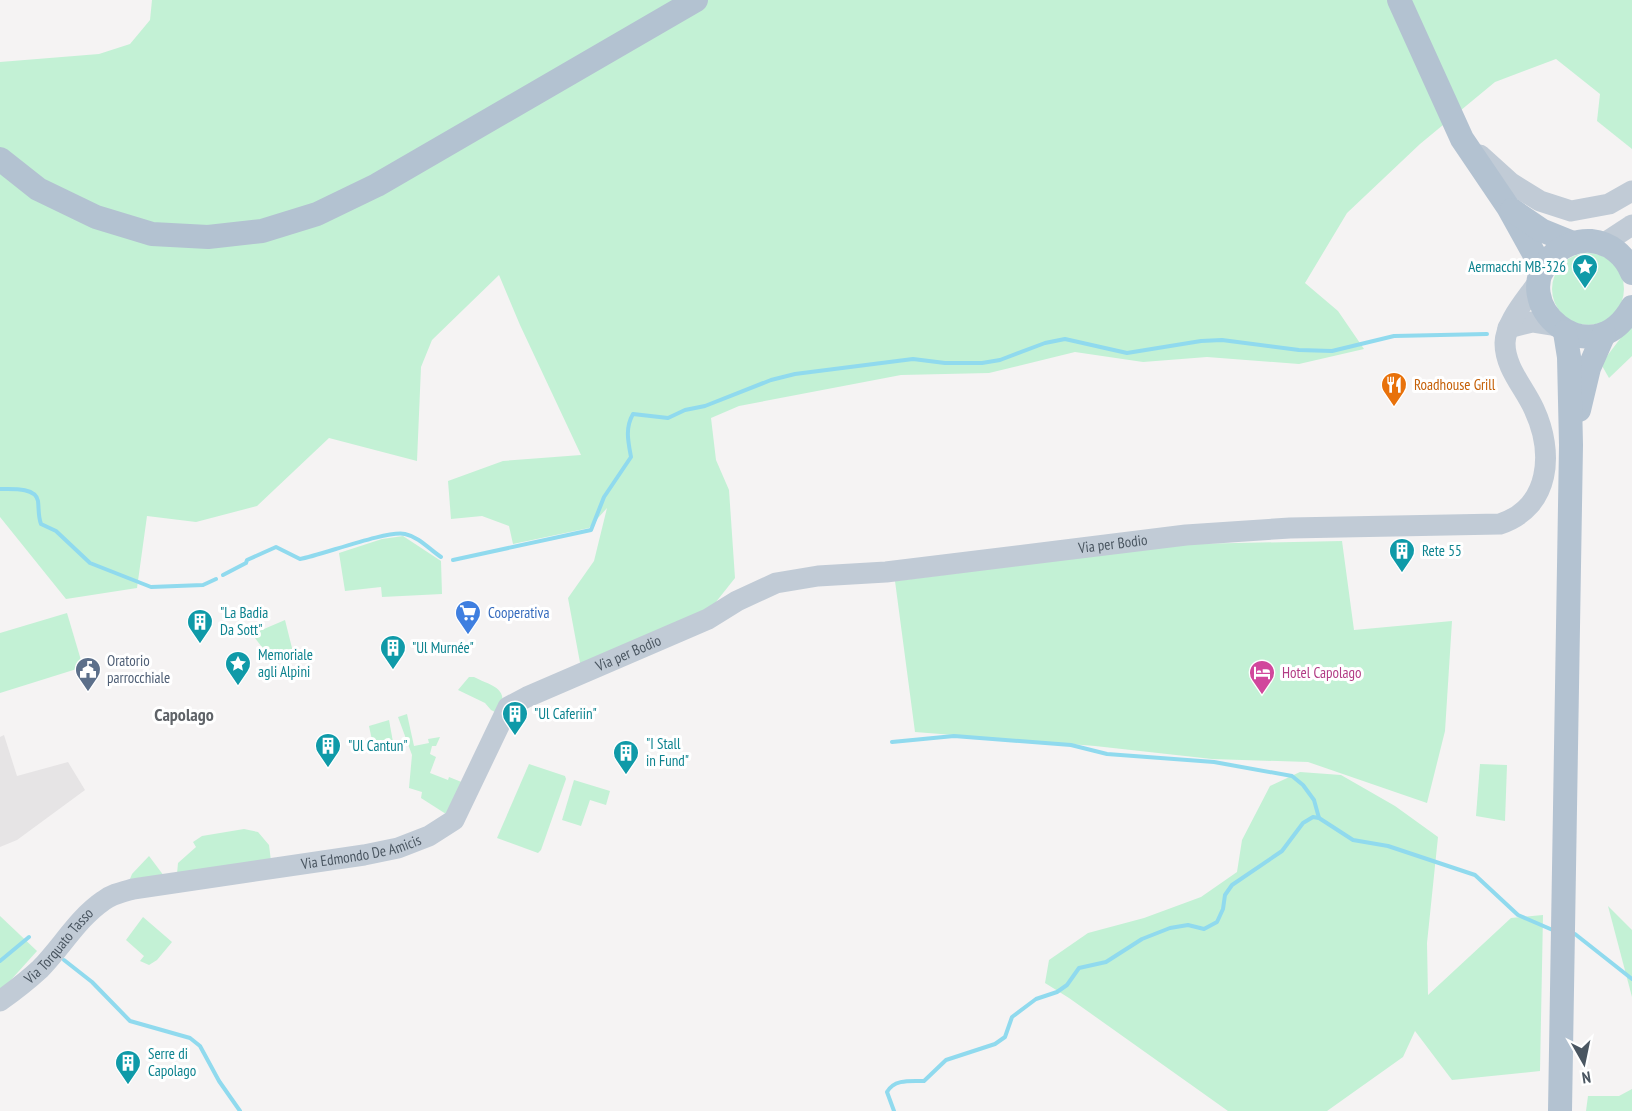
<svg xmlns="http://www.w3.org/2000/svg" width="1632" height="1111" font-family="'PT Sans Narrow',sans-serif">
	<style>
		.education { fill: #e6e4e5 }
		.green { fill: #c3f1d5 }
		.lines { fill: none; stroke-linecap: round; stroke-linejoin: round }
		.stream { stroke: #90daee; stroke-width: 4 }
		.secondary { stroke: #c1cbd6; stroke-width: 21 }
		.primary { stroke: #b3c2d1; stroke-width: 24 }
		.labels { text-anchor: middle; stroke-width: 6; stroke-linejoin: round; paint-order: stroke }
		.culture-label { font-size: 15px; fill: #0d838f; stroke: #fff; text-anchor: start }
		.food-label { font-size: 15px; fill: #c56008; stroke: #fff; text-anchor: start }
		.street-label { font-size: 15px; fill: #4a5661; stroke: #fff }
		.shop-label { font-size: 15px; fill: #366cbe; stroke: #fff; text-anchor: start }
		.service-label { font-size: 15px; fill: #4e5e75; stroke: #fff; text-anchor: start }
		.hotel-label { font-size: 15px; fill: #b23c85; stroke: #fff; text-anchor: start }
		.quarter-label { font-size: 18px; font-weight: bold; fill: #5f6368; stroke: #fff }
	</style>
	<rect width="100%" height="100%" fill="#f5f3f3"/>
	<path class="education" d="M 4,735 L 17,776 L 68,762 L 85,790 L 17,840 L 0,847 L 0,737 Z"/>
	<g class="green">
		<path d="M 152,0 L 1632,0 L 1632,149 L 1597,121 L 1600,94 L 1556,59 L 1495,82 L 1420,144 L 1347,213 L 1305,283 L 1338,311 L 1364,349 L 1299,364 L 1207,357 L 1143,362 L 1075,352 L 989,373 L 901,375 L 739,406 L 711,418 L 716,460 L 729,490 L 735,578 L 708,612 L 581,668 L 568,598 L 594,561 L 607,508 L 589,528 L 513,544 L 509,526 L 482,516 L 451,519 L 448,481 L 503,461 L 581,455 L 520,325 L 499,275 L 432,340 L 421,367 L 417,461 L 329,438 L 257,506 L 196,522 L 147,516 L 137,588 L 66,599 L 0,517 L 0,62 L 99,54 L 130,44 L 150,20 Z"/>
		<circle cx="1588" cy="289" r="36"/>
		<path d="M 1632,323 L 1632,356 L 1609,378 L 1601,364 Z"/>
		<path d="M 403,536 L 441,561 L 442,594 L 382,597 L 381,587 L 345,591 L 339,553 L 382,539 Z"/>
		<path d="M 1342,541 L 1354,630 L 1452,621 L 1445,731 L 1427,803 L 1308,762 L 1212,759 L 1095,746 L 915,732 L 895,581 L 1189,544 Z"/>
		<path d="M 67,613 L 83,667 L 0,693 L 0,633 Z"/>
		<path d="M 285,620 L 293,652 L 271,659 L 252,634 Z"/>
		<path d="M 469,677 L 474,677 C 494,687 510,688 499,714 L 491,710 L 485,703 L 458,690 Z"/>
		<path d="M 407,714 L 414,746 L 429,743 L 428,739 L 440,737 L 436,746 L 432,746 L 430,754 L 436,757 L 430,773 L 448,780 L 449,777 L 464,783 L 446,814 L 421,798 L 422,792 L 409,788 L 412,755 L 398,717 Z"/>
		<path d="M 389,720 L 393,742 L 373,745 L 369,726 Z"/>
		<path d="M 529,764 L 565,776 L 566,779 L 541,850 L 538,853 L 497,838 Z"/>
		<path d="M 1480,764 L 1507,765 L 1505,821 L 1476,816 Z"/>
		<path d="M 1300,772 L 1341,775 L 1395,806 L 1438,837 L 1427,943 L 1428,995 L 1511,918 L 1543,915 L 1540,1071 L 1452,1080 L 1415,1031 L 1403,1057 L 1327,1111 L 1228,1111 L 1069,998 L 1045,983 L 1049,960 L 1088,933 L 1144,918 L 1201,897 L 1237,872 L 1242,840 L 1270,786 Z"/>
		<path d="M 574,780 L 610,791 L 606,805 L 590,800 L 581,826 L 562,820 Z"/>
		<path d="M 244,829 L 258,832 L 269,845 L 271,861 L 177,874 L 178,863 L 196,847 L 193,842 L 202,836 Z"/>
		<path d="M 149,856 L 164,876 L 130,879 L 132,874 Z"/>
		<path d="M 1608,906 L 1632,930 L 1632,997 Z"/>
		<path d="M 0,916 L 37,951 L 0,992 Z"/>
		<path d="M 143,917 L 172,942 L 157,960 L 149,965 L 140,961 L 144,956 L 126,940 Z"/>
		<path d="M 1632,1089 L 1632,1111 L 1586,1111 L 1588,1096 L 1619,1096 Z"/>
	</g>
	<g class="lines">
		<g class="stream">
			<path d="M 0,489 C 11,489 36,487 38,501 C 39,509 38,516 41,524 L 56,531 L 90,563 L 151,587 L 203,585 L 216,579"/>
			<path d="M 453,560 L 591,530 L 604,497 L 631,457 C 628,441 625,428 633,414 L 668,418 L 685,410 L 705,406 L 771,380 L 795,374 L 913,359 L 945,363 L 982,363 L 1000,360 L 1045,343 L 1065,339 L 1127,353 L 1201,341 L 1222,340 L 1299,350 L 1332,351 L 1394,336 L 1487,334"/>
			<path d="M 223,575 L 246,563 L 247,560 L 276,547 L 300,559 C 322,555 387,530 405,534 C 419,537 429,549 441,557"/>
			<path d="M 892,742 L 954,736 L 1071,745 L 1107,754 L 1214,762 L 1292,776 L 1303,785 L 1314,800 L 1319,818"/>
			<path d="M 1571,934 L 1575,934 L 1632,979"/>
			<path d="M 64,960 L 92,982 L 130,1021 L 190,1038 L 200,1046 L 219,1081 L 240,1111"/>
			<path d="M 0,961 L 29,937"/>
			<path d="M 894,1111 L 887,1092 C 894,1079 910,1081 924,1081 L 946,1060 L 995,1044 L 1005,1037 L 1012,1017 L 1036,999 L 1057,992 L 1067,985 L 1079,968 L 1106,962 L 1142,939 L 1170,928 L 1188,925 L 1204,929 L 1217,922 L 1223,909 L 1225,895 L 1232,885 L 1282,851 L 1303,823 L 1313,817 L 1319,818 L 1353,840 L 1388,846 L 1475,875 L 1518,915 L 1555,931"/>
		</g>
		<g class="secondary">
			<path d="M 1480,155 L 1511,183 L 1540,201 L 1571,211 L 1609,204 L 1632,191"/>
			<path d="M 1603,244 L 1632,225"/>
			<path d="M 1508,328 L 1532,322 L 1557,326"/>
			<path id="s1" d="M 0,1001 C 14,991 27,981 40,969 C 61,948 78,918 103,901 C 112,894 122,892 133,889 L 364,855 L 398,848 L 429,836 L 454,820 L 508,707 L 527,697 L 708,619 L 737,601 L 776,583 L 818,576 L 886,572 L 1186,535 L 1290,528 L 1500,524 C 1551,507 1554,452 1534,409 C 1524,387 1505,368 1505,343 C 1506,320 1528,298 1540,279"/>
		</g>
		<g class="primary">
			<path d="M 1399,0 L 1462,139 L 1508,207 L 1543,270"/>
			<path d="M 0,159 L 38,189 L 96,217 L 152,234 L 208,237 L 262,231 L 317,214 L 377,185 L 696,0"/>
			<path d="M 1512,210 L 1541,230 L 1573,243"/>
			<path d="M 1632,273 C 1625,255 1610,243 1591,241 C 1577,240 1563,246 1553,255 C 1503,303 1592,379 1632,307"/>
			<path d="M 1579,410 L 1589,368 L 1604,334"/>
			<path d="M 1560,1111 L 1571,445 L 1569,357 L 1565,332"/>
		</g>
	</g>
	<defs>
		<symbol id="sight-pin" viewBox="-11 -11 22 30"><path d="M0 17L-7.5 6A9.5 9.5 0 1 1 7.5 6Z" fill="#0f9aa8" stroke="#fff"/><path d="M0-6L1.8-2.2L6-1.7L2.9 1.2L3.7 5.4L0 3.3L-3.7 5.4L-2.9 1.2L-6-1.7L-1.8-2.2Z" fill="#fff"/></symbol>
		<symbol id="restaurant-pin" viewBox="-11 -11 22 30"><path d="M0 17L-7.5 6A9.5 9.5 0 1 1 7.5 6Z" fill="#e8710a" stroke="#fff"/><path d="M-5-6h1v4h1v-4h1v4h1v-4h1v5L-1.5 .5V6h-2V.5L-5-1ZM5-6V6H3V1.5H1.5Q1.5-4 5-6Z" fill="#fff"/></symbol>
		<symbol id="building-pin" viewBox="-11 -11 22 30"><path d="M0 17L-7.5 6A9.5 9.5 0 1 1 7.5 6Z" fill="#0f9aa8" stroke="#fff"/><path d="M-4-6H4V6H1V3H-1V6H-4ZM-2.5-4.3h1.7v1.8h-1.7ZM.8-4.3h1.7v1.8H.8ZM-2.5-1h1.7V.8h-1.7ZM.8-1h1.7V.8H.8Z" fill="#fff"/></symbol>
		<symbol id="supermarket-pin" viewBox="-11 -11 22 30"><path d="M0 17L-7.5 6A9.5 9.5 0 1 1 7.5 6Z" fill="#3f7fe0" stroke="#fff"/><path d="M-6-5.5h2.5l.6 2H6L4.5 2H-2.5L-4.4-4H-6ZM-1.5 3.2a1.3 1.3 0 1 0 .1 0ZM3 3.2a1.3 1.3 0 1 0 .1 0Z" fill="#fff"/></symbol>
		<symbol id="civic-pin" viewBox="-11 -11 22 30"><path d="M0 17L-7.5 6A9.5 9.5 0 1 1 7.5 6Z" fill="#5c6f8a" stroke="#fff"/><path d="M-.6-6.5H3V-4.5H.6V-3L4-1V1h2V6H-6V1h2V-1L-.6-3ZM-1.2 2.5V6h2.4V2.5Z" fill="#fff"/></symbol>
		<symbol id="hotel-pin" viewBox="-11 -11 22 30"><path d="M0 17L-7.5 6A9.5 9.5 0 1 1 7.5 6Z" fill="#d1479c" stroke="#fff"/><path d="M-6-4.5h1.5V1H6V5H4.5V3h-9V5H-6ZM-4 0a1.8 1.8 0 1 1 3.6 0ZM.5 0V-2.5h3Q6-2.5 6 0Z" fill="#fff"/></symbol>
	</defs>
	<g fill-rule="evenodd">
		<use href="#sight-pin" x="1570" y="252" width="30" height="40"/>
		<use href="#restaurant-pin" x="1379" y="370" width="30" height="40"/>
		<use href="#building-pin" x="1387" y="536" width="30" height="40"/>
		<use href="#supermarket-pin" x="453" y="598" width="30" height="40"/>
		<use href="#building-pin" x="185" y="607" width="30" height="40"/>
		<use href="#building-pin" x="378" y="633" width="30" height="40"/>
		<use href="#sight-pin" x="223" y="649" width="30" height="40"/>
		<use href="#civic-pin" x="73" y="655" width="30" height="40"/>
		<use href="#hotel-pin" x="1247" y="658" width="30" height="40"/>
		<use href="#building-pin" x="500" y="699" width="30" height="40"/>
		<use href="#building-pin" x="313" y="731" width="30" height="40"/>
		<use href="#building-pin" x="611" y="738" width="30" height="40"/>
		<use href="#building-pin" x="113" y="1048" width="30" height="40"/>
	</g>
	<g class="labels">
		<g class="culture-label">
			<text x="1566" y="272" text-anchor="end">Aermacchi MB-326</text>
			<text x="1422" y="556">Rete 55</text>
			<text x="220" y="618">"La Badia<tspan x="220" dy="17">Da Sott"</tspan></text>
			<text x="412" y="653">"Ul Murnée"</text>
			<text x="258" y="660">Memoriale<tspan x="258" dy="17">agli Alpini</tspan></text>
			<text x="534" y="719">"Ul Caferiin"</text>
			<text x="646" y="749">"I Stall<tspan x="646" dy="17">in Fund"</tspan></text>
			<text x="348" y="751">"Ul Cantun"</text>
			<text x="148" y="1059">Serre di<tspan x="148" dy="17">Capolago</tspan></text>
		</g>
		<g class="food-label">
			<text x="1414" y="390">Roadhouse Grill</text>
		</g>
		<g class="street-label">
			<text dy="5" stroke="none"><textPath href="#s1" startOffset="1268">Via per Bodio</textPath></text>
			<text dy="5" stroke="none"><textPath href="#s1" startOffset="765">Via per Bodio</textPath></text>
			<text dy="5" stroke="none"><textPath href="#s1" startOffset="408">Via Edmondo De Amicis</textPath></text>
			<text dy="5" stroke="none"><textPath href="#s1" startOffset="81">Via Torquato Tasso</textPath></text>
		</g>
		<g class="shop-label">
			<text x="488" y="618">Cooperativa</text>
		</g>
		<g class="service-label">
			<text x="107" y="666">Oratorio<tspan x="107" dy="17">parrocchiale</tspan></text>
		</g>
		<g class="hotel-label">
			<text x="1282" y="678">Hotel Capolago</text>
		</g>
		<g class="quarter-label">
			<text x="184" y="721">Capolago</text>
		</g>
	</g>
	<g transform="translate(1584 1063) rotate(171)" stroke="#ffffff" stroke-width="4.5" paint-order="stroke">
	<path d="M0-4.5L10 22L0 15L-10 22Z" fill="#4a5661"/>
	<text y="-9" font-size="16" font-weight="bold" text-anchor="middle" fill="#4a5661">N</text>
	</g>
</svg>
